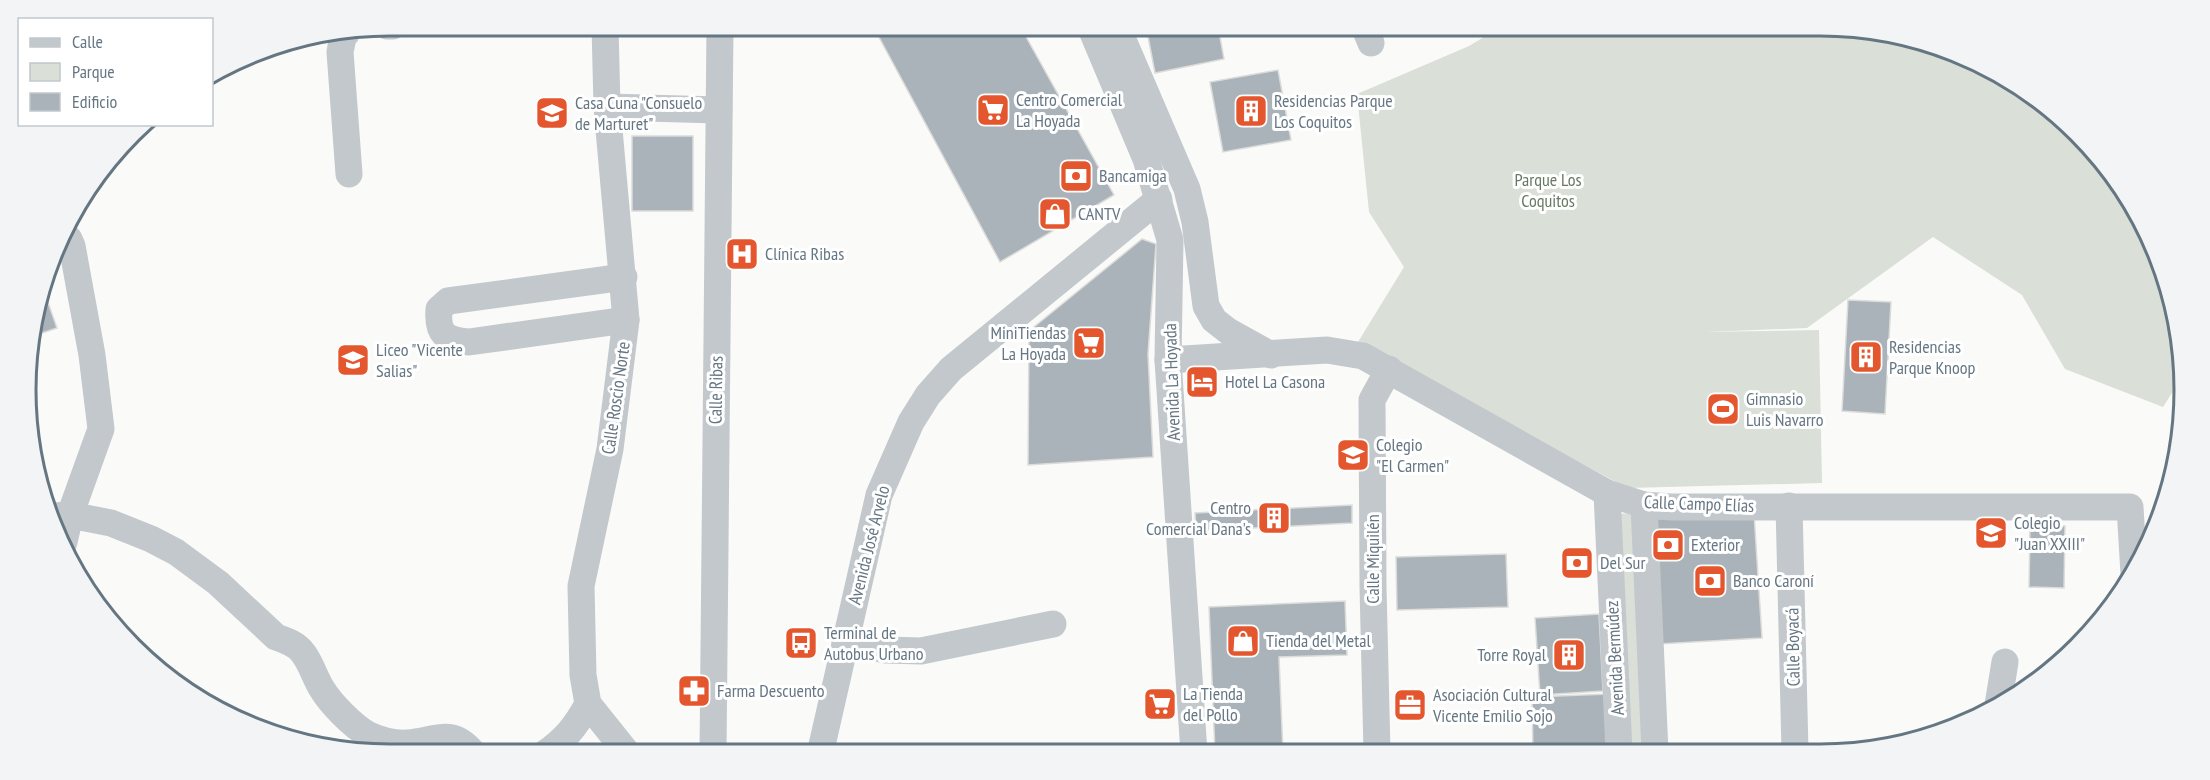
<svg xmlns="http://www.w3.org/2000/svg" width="2210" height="780" font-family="'PT Sans Narrow',sans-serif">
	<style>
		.green { fill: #dadfd7 }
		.building { fill: #aab3b9; stroke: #dcdcda; stroke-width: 1.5 }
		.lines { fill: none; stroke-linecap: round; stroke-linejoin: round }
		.minor { stroke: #c3c8cc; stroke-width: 27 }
		.labels { text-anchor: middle; stroke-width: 6; stroke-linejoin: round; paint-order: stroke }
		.poi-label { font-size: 18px; fill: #657683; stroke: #fff; text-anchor: start }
		.park-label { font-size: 18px; fill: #687a64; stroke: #fff }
		.street-label { font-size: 18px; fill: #657683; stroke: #fff }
		.rim { fill: none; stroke: #657683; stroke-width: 3 }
	</style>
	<rect width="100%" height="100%" fill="#fafaf8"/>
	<g class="green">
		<path d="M 1502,26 L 1820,26 L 1914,38 L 2042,101 L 2135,207 L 2181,342 L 2179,382 L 2163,407 L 2065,369 L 2022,295 L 1933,237 L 1807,328 L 1705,332 L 1819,330 L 1822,483 L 1627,488 L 1358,342 L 1404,267 L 1369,212 L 1357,94 L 1469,46 Z"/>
		<path d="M 1635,513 L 1644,752 L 1626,752 L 1617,514 Z"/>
	</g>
	<g class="building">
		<path d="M 873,26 L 1020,26 L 1114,195 L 1000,262 Z"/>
		<path d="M 1146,26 L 1218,26 L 1224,59 L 1155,73 Z"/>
		<path d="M 1278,70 L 1291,140 L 1223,152 L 1210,82 Z"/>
		<rect x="632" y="136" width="61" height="75"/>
		<path d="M 1142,239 L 1156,244 L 1148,354 L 1153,457 L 1028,465 L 1029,331 Z"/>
		<path d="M 44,291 L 57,328 L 30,337 Z"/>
		<path d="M 1848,300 L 1891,302 L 1885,414 L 1842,411 Z"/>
		<path d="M 1352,505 L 1352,523 L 1196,531 L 1195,513 Z"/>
		<path d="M 1754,513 L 1762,638 L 1659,644 L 1651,519 Z"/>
		<path d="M 2030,526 L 2065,526 L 2064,588 L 2029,587 Z"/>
		<path d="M 1506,554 L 1508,607 L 1397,610 L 1396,557 Z"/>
		<path d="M 1345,601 L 1347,655 L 1279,657 L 1283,753 L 1215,753 L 1209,607 Z"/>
		<path d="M 1599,614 L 1603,691 L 1540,695 L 1535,618 Z"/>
		<path d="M 1609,694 L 1610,752 L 1533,752 L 1532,697 Z"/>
	</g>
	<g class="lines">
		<g class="minor">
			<path d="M 387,26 L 393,26"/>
			<path d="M 605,26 L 607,107 L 626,320 L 610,449 L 581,586 L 583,675 L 588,704 L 628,754"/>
			<path d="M 1090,26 L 1146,159 L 1170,240 L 1168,360 L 1194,753"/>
			<path d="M 1117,26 L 1187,189 L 1195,222 L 1206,306 L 1214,320 L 1228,331 L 1271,355"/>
			<path d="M 1364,26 L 1371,43"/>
			<path d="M 346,34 L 343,37 L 340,52 L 349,174"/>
			<path d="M 607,107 L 719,110"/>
			<path d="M 60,239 L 65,238 L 69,239 L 72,246 L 92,355 L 101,429 L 70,515 L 111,523 L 151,539 L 176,552 L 218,583 L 276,637 C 285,640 297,644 303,653 C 311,663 315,678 322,689 C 331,704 353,726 367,734 C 378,740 395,744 407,743 C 435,742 451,725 474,754"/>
			<path d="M 624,277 L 448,301 L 439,309 C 437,334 445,340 469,342 L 626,320"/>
			<path d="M 1168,360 L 1327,350 L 1363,356 L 1607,493 L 1644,505 L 1671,507 L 2130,507 L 2134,574"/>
			<path d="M 1607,493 L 1619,752"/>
			<path d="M 1644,505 L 1655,752"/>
			<path d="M 1789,506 L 1795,751"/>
			<path d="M 53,516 L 70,515 L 64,542"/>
			<path d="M 845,641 L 886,650 L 921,651 L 1053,624"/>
			<path d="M 1998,705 L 2005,662"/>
			<path d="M 1377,752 L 1373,587 L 1372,400 L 1389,369"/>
			<path d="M 544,754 C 565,740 576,726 588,704"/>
			<path d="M 713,754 L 720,26"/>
			<path d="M 820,754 L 879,495 L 911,422 L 928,395 L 951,369 L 1159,199"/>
		</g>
	</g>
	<defs>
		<symbol id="supermarket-square" viewBox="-11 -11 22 22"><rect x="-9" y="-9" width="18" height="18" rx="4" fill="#e4572e" stroke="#fff"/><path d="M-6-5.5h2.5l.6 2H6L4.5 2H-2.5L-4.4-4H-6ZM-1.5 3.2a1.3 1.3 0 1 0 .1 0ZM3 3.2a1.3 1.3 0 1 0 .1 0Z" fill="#fff"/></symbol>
		<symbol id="building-square" viewBox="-11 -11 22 22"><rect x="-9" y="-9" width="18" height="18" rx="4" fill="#e4572e" stroke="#fff"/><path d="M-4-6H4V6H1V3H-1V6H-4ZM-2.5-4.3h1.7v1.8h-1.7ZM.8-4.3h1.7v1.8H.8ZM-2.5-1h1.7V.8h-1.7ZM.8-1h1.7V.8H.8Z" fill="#fff"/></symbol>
		<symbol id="school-square" viewBox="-11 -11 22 22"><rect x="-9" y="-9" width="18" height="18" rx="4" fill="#e4572e" stroke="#fff"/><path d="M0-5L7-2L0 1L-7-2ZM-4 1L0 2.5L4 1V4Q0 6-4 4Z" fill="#fff"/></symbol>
		<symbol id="bank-square" viewBox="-11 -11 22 22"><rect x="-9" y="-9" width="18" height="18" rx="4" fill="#e4572e" stroke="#fff"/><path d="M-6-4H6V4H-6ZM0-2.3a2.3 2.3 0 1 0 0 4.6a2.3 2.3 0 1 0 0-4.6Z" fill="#fff"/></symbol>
		<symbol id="shop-square" viewBox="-11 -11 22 22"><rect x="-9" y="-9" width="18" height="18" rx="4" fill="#e4572e" stroke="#fff"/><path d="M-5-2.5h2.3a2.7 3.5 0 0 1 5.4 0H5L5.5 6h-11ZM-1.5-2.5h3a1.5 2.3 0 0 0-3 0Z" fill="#fff"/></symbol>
		<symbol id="hospital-square" viewBox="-11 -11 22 22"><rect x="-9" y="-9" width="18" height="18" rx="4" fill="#e4572e" stroke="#fff"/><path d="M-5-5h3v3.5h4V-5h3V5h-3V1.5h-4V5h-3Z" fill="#fff"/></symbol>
		<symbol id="hotel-square" viewBox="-11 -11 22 22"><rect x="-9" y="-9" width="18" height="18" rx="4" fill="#e4572e" stroke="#fff"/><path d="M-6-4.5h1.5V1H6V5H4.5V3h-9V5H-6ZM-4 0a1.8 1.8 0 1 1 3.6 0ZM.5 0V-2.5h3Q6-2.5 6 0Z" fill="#fff"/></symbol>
		<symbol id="stadium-square" viewBox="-11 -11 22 22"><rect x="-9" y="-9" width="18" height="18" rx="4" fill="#e4572e" stroke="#fff"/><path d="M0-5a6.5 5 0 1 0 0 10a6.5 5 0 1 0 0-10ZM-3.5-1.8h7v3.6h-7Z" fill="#fff"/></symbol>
		<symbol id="bus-square" viewBox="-11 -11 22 22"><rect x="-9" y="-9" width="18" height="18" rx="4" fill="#e4572e" stroke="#fff"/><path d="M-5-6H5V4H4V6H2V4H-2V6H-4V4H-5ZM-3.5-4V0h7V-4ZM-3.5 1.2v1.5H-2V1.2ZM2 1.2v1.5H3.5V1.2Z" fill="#fff"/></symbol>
		<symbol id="pharmacy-square" viewBox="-11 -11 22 22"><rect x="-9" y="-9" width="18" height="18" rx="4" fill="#e4572e" stroke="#fff"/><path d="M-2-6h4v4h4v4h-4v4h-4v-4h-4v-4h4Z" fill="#fff"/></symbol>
		<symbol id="office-square" viewBox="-11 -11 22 22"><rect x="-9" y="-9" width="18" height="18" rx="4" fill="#e4572e" stroke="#fff"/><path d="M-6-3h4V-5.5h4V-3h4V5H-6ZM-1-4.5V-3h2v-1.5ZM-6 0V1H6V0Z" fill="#fff"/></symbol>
	</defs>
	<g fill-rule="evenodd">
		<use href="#supermarket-square" x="974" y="91" width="38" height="38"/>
		<use href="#building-square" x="1232" y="92" width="38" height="38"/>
		<use href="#school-square" x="533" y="94" width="38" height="38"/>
		<use href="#bank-square" x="1057" y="157" width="38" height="38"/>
		<use href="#shop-square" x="1036" y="195" width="38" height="38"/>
		<use href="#hospital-square" x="723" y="235" width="38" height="38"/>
		<use href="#supermarket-square" x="1070" y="324" width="38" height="38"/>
		<use href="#building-square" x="1847" y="338" width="38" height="38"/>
		<use href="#school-square" x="334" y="341" width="38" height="38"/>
		<use href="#hotel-square" x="1183" y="363" width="38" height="38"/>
		<use href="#stadium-square" x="1704" y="390" width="38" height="38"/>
		<use href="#school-square" x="1334" y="436" width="38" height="38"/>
		<use href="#building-square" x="1255" y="499" width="38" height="38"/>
		<use href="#school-square" x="1972" y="514" width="38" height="38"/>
		<use href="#bank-square" x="1649" y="526" width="38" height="38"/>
		<use href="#bank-square" x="1558" y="544" width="38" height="38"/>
		<use href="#bank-square" x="1691" y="562" width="38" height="38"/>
		<use href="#shop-square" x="1224" y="622" width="38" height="38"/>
		<use href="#bus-square" x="782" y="624" width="38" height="38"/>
		<use href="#building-square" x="1550" y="636" width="38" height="38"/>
		<use href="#pharmacy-square" x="675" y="672" width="38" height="38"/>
		<use href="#supermarket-square" x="1141" y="685" width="38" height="38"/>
		<use href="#office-square" x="1391" y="686" width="38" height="38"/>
	</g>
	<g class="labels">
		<g class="poi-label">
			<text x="1016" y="106">Centro Comercial<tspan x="1016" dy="21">La Hoyada</tspan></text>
			<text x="1274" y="107">Residencias Parque<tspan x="1274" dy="21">Los Coquitos</tspan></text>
			<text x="575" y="109">Casa Cuna "Consuelo<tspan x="575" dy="21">de Marturet"</tspan></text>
			<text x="1099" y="182">Bancamiga</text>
			<text x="1078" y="220">CANTV</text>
			<text x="765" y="260">Clínica Ribas</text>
			<text x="1066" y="339" text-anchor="end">MiniTiendas<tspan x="1066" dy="21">La Hoyada</tspan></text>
			<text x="1889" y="353">Residencias<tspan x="1889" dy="21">Parque Knoop</tspan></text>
			<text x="376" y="356">Liceo "Vicente<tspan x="376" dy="21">Salias"</tspan></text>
			<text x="1225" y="388">Hotel La Casona</text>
			<text x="1746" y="405">Gimnasio<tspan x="1746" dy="21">Luis Navarro</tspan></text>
			<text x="1376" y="451">Colegio<tspan x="1376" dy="21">"El Carmen"</tspan></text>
			<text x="1251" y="514" text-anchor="end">Centro<tspan x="1251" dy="21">Comercial Dana's</tspan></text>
			<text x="2014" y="529">Colegio<tspan x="2014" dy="21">"Juan XXIII"</tspan></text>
			<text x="1691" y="551">Exterior</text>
			<text x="1600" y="569">Del Sur</text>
			<text x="1733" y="587">Banco Caroní</text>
			<text x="824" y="639">Terminal de<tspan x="824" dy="21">Autobus Urbano</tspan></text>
			<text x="1266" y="647">Tienda del Metal</text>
			<text x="1546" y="661" text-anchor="end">Torre Royal</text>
			<text x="717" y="697">Farma Descuento</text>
			<text x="1183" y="700">La Tienda<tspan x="1183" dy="21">del Pollo</tspan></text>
			<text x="1433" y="701">Asociación Cultural<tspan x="1433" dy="21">Vicente Emilio Sojo</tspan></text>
		</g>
		<g class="park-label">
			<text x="1548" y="186">Parque Los<tspan x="1548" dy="21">Coquitos</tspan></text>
		</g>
		<g class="street-label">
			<text transform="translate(1172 382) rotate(-92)" y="6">Avenida La Hoyada</text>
			<text transform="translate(716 390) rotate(-89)" y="6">Calle Ribas</text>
			<text transform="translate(616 398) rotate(-82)" y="6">Calle Roscio Norte</text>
			<text transform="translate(1699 504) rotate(2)" y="6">Calle Campo Elías</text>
			<text transform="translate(869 545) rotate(-76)" y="6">Avenida José Arvelo</text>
			<text transform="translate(1373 559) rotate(-90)" y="6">Calle Miquilén</text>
			<text transform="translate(1793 647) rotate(-91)" y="6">Calle Boyacá</text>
			<text transform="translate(1615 658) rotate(-93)" y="6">Avenida Bermúdez</text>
		</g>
	</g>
	<path d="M0 0H2210V780H0ZM390 36H1820A354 354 0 0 1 2174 390V390A354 354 0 0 1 1820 744H390A354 354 0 0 1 36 390V390A354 354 0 0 1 390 36Z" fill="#f3f4f5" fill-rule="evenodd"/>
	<path class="rim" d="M390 36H1820A354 354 0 0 1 2174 390V390A354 354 0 0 1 1820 744H390A354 354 0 0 1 36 390V390A354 354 0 0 1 390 36Z"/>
	<rect x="18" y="18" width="195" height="108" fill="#ffffff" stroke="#c1c8cd" stroke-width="1.5"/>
	<rect x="30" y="38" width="30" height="9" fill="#c3c8cc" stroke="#c1c8cd" stroke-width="1.5"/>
	<text x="72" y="48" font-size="18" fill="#657683">Calle</text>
	<rect x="30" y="63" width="30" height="18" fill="#dadfd7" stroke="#c1c8cd" stroke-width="1.5"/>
	<text x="72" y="78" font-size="18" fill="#657683">Parque</text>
	<rect x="30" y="93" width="30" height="18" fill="#aab3b9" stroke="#c1c8cd" stroke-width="1.5"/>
	<text x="72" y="108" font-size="18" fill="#657683">Edificio</text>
</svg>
